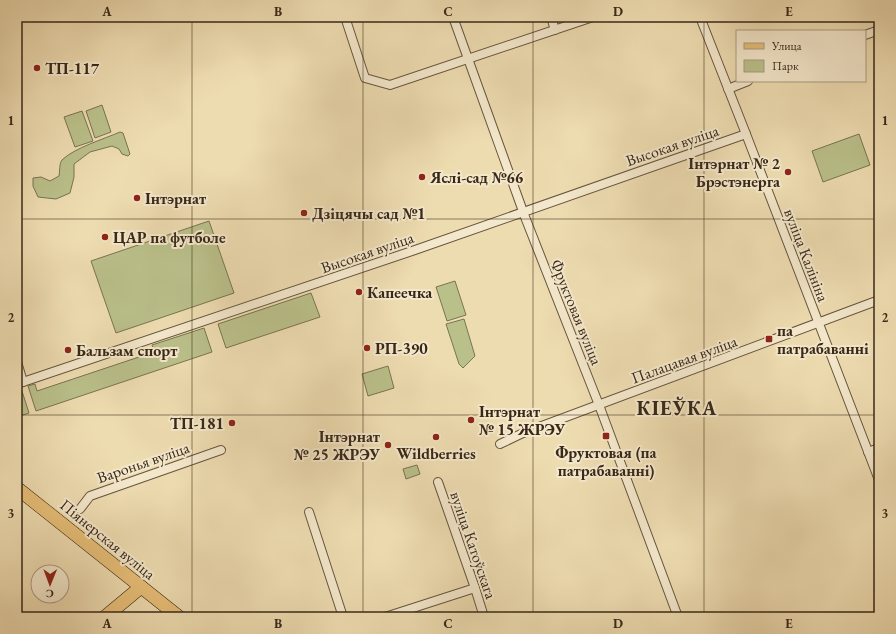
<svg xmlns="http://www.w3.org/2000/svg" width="896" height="634" font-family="'EB Garamond',serif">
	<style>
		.green { fill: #bac08a; stroke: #797451 }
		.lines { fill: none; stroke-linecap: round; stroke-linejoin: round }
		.street-casing { stroke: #66553e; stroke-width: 10 }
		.primary-casing { stroke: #382818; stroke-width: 14 }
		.street { stroke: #f4e8cc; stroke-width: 8 }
		.primary { stroke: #e7be78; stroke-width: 13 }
		.grid { fill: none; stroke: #382818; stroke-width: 1; stroke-opacity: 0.55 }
		.poi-dot { fill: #8f2418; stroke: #f4e8cc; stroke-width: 1.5 }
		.labels { text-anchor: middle; stroke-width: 4; stroke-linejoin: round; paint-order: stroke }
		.poi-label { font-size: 16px; font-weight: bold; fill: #382818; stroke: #f4e8cc; text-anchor: start }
		.street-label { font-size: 16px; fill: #382818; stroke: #f4e8cc }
		.district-label { font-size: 20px; font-weight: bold; letter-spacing: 1px; fill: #382818; stroke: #f4e8cc }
		.neatline { fill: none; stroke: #382818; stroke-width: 1.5 }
		.grid-label { font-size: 13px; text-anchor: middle; font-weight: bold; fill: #382818 }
	</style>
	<rect width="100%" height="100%" fill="#eedcb1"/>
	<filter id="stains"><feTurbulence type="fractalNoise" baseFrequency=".005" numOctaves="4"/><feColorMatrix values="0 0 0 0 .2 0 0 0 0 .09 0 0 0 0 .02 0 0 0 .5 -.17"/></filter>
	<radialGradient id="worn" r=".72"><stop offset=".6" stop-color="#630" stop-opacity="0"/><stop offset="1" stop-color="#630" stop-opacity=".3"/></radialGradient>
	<g class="green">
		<path d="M 102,105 L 111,132 L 95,138 L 86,111 Z"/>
		<path d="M 82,111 L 93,141 L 75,147 L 64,117 Z"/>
		<path d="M 120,132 L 123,133 L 130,154 L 128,156 L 122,154 L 119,149 L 112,146 L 90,152 L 74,164 L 74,177 L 70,193 L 56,199 L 38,197 L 33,186 L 33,178 L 41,177 L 50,181 L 59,176 C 60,171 59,164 62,160 C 74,148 104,139 120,132 Z"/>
		<path d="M 859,134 L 870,165 L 823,182 L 812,151 Z"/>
		<path d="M 209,221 L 234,293 L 116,333 L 91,261 Z"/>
		<path d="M 455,281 L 466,315 L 447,321 L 436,287 Z"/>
		<path d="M 311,293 L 320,317 L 226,348 L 218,324 Z"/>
		<path d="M 464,319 L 475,356 L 463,368 L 459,364 L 446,324 Z"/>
		<path d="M 204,328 L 212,352 L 36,411 L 28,386 L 35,384 L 37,391 L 154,352 L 152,345 Z"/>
		<path d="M 388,366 L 394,388 L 368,396 L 362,374 Z"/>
		<path d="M 21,388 L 29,413 L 17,417 L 17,390 Z"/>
		<path d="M 417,465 L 420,474 L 406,479 L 403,469 Z"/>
	</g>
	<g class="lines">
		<defs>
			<g id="street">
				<path d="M 345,17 L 365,78 L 390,85 L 593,17"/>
				<path d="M 453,17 L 525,217 L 599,405 L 678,617"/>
				<path d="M 551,17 L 555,30"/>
				<path d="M 700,17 L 746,134 L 879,480"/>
				<path d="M 865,35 L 879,30"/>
				<path d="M 728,89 L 748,81"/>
				<path d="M 17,362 L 23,382"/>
				<path d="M 17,384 L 415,250 L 746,134"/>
				<path d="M 500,444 L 523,433 L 879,300"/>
				<path d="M 868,452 L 879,448"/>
				<path d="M 438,482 L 475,588 L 484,617"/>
				<path d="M 80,509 L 90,496 L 221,450"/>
				<path d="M 309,512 L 343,617"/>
				<path d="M 385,617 L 475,588"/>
			</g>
			<g id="primary">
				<path d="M 17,488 L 179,617"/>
				<path d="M 105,617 L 141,587"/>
			</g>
		</defs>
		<use href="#street" class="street-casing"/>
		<use href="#primary" class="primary-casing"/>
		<use href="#street" class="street"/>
		<use href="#primary" class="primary"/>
	</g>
	<path class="grid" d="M 192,17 L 192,617M 363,17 L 363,617M 533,17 L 533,617M 704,17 L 704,617M 17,219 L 879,219M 17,415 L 879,415"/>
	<g class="poi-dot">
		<circle cx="37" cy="68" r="4"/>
		<circle cx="788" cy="172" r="4"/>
		<circle cx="422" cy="177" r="4"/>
		<circle cx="137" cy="198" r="4"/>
		<circle cx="304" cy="213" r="4"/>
		<circle cx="105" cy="237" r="4"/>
		<circle cx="359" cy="292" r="4"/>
		<rect x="765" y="335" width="8" height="8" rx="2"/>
		<circle cx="367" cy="348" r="4"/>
		<circle cx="68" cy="350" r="4"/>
		<circle cx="471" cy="420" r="4"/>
		<circle cx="232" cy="423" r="4"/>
		<rect x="602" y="432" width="8" height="8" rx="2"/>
		<circle cx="436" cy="437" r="4"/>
		<circle cx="388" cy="445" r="4"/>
	</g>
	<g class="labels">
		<g class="poi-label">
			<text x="45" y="74">ТП-117</text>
			<text x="780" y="169" text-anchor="end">Інтэрнат № 2<tspan x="780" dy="18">Брэстэнерга</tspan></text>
			<text x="430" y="183">Яслі-сад №66</text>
			<text x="145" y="204">Інтэрнат</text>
			<text x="312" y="219">Дзіцячы сад №1</text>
			<text x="113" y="243">ЦАР па футболе</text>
			<text x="367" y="298">Капеечка</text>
			<text x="777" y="336">па<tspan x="777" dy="18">патрабаванні</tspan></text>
			<text x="375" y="354">РП-390</text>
			<text x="76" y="356">Бальзам спорт</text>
			<text x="479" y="417">Інтэрнат<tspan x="479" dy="18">№ 15 ЖРЭУ</tspan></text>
			<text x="224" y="429" text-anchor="end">ТП-181</text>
			<text x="380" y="442" text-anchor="end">Інтэрнат<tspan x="380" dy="18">№ 25 ЖРЭУ</tspan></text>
			<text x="606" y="458" text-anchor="middle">Фруктовая (па<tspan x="606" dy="18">патрабаванні)</tspan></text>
			<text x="436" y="459" text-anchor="middle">Wildberries</text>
		</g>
		<g class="street-label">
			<text transform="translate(672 145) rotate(-19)" y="6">Высокая вуліца</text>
			<text transform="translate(367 252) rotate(-19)" y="6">Высокая вуліца</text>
			<text transform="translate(807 255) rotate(69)" y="6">вуліца Калініна</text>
			<text transform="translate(577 312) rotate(68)" y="6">Фруктовая вуліца</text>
			<text transform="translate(684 359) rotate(-20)" y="6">Палацавая вуліца</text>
			<text transform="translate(143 462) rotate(-19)" y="6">Варонья вуліца</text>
			<text transform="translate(108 539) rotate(39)" y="6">Піянерская вуліца</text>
			<text transform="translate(474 545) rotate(71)" y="6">вуліца Катоўскага</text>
		</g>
		<g class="district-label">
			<text x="677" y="415">КІЕЎКА</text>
		</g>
	</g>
	<rect width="896" height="634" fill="none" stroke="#eedcb1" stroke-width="44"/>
	<rect x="736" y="30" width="130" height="52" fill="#f4e8cc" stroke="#a99b84"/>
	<rect x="744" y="43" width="20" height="6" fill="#e7be78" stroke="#a99b84"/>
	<text x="772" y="50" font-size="12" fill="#382818">Улица</text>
	<rect x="744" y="60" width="20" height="12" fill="#bac08a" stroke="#a99b84"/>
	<text x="772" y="70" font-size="12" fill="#382818">Парк</text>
	<g transform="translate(50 584) rotate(181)"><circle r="19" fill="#f4e8cc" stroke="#a99b84"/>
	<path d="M0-3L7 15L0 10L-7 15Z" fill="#8f2418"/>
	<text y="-6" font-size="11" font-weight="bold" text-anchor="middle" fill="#382818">С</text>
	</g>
	<rect x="22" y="22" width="852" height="590" class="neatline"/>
	<g class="grid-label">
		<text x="107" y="16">A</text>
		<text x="278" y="16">B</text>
		<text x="448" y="16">C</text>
		<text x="618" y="16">D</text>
		<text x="789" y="16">E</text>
		<text x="11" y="125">1</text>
		<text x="885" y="125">1</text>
		<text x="11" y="322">2</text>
		<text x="885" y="322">2</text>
		<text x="11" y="518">3</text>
		<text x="885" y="518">3</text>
		<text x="107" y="628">A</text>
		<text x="278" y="628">B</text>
		<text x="448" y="628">C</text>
		<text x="618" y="628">D</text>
		<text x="789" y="628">E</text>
	</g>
	<rect width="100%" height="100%" filter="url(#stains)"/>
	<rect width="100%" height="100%" fill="url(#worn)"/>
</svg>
